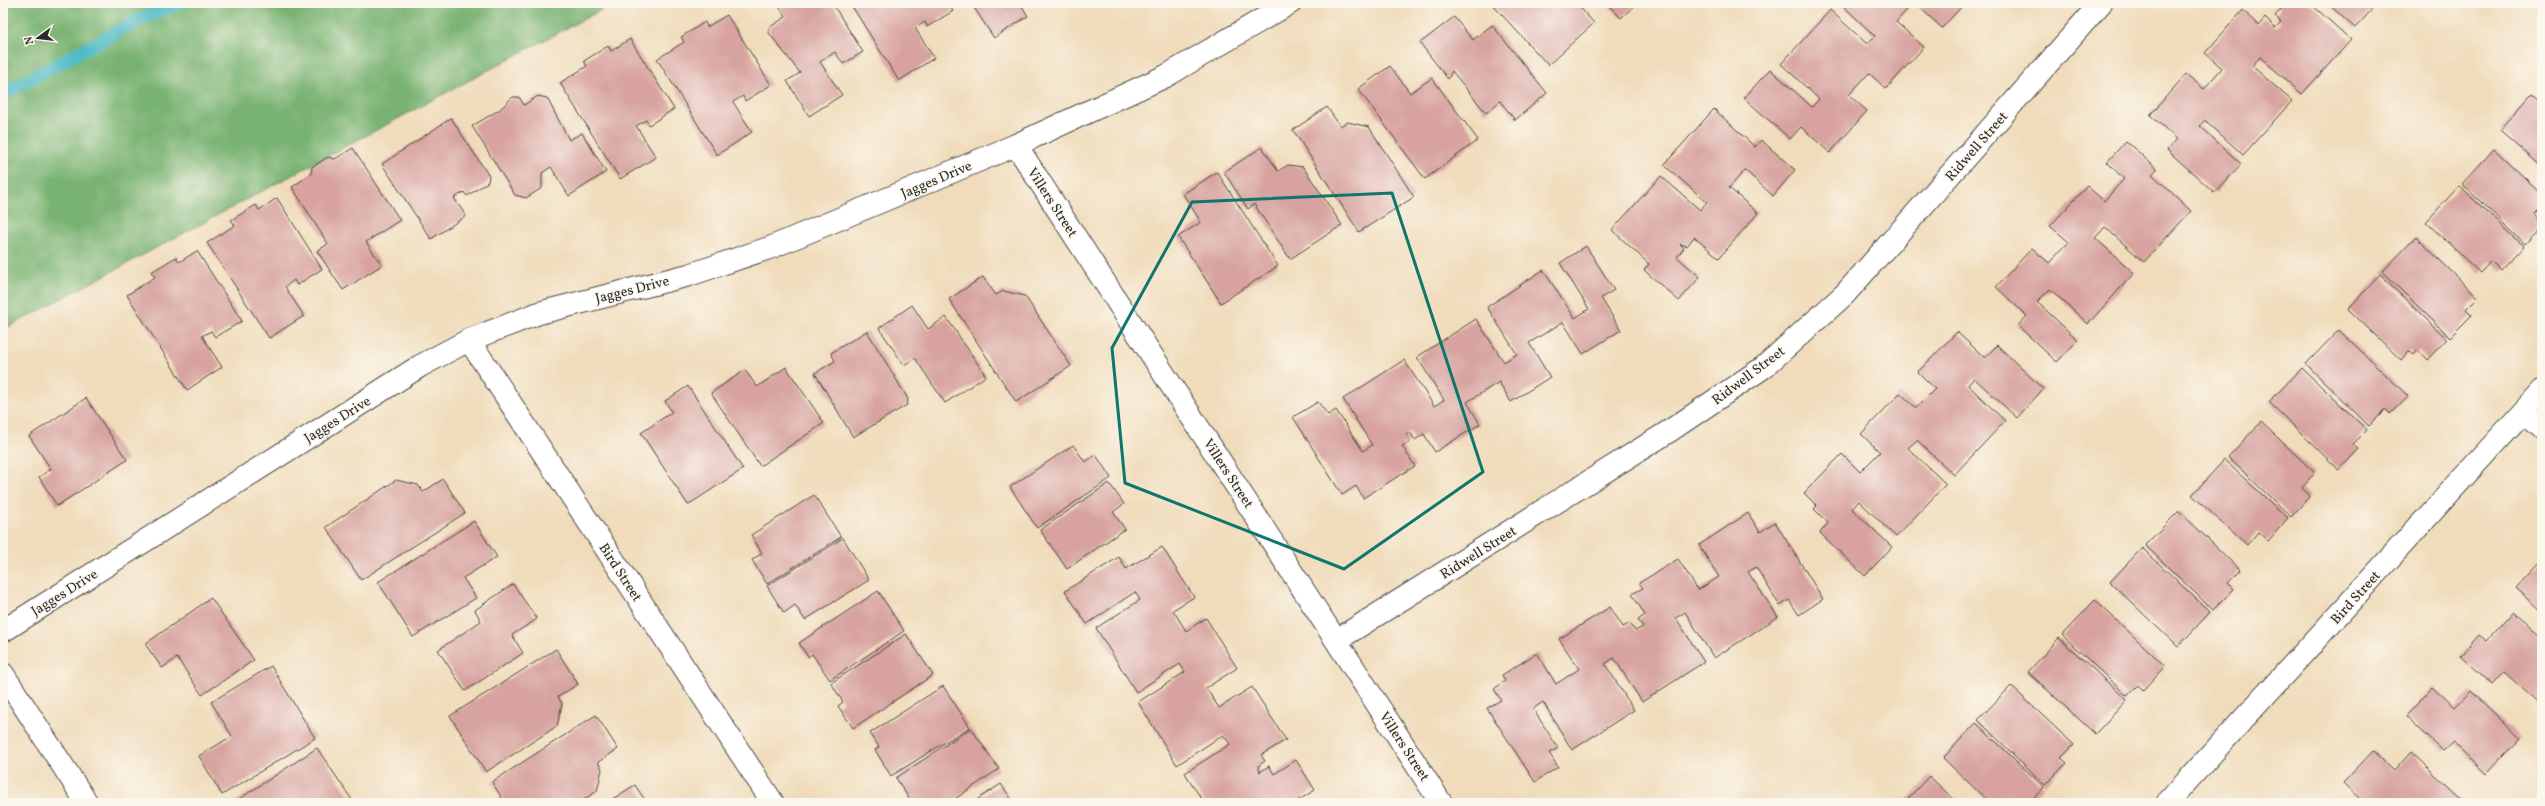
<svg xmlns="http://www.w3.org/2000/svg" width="2545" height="806" font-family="Vollkorn,serif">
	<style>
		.forest { fill: #79b372; stroke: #526f4e }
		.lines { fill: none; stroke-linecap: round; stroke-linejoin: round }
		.stream { stroke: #4cb9c6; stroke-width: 13 }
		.building { fill: #d7a29f }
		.street-casing { stroke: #494641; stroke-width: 24 }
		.secondary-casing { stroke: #494641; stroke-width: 24 }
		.street { stroke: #fff; stroke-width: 22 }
		.secondary { stroke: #fff; stroke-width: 22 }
		.marked { fill: none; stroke: #0f766e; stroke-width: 3; stroke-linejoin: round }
		.labels { text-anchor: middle; stroke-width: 3; stroke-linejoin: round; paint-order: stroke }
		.street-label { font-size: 14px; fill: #2b2b2b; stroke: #fbf7ec }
	</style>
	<rect width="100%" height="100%" fill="#fbf7ec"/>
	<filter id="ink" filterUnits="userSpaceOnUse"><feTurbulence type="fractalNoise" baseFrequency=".025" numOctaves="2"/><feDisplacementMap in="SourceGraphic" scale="8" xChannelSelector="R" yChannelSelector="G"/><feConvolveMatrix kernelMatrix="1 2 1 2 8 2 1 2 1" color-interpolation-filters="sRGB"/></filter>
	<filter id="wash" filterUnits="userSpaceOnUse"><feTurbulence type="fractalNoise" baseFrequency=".012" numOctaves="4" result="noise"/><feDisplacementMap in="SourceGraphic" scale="16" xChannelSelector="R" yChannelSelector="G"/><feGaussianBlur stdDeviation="0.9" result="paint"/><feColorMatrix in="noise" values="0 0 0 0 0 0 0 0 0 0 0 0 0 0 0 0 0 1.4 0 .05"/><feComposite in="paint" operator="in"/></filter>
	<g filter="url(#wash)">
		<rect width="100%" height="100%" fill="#f0dcbb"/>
		<path class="forest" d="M 3,3 L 614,3 L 3,330 Z"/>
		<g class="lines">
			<path class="stream" d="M 3,94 L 137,21 L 180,3"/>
		</g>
		<g id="blocks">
			<g class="building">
				<path d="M 781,3 L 832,3 L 863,52 L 843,64 L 835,52 L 820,62 L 842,95 L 809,116 L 787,81 L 800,73 L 769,33 L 770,27 L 786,17 L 780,8 Z"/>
				<path d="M 850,3 L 947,3 L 953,11 L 927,27 L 925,22 L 915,28 L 934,58 L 899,81 Z"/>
				<path d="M 971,3 L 1020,3 L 1028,16 L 994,38 Z"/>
				<path d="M 1491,3 L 1576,3 L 1594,23 L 1548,65 Z"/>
				<path d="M 1606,3 L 1637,3 L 1621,18 Z"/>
				<path d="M 1840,3 L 1913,3 L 1896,22 L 1924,47 L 1886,89 L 1869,73 L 1849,95 L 1867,111 L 1830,153 L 1801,127 L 1790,139 L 1744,98 L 1770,69 L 1812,107 L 1819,99 L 1781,64 L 1830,10 L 1867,44 L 1875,36 Z"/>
				<path d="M 1915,3 L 1963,3 L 1964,4 L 1942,28 Z"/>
				<path d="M 2275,3 L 2310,3 L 2351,40 L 2302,94 L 2260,57 L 2252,66 L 2292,101 L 2243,155 L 2205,120 L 2200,126 L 2241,164 L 2215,193 L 2167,150 L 2177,139 L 2150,115 L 2186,74 L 2204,89 L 2222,68 L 2205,53 L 2243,10 L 2259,25 L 2265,18 L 2275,28 L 2281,22 L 2275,16 L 2281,9 Z"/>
				<path d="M 2327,3 L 2378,3 L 2355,28 Z"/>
				<path d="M 727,15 L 771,85 L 745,101 L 743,96 L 733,102 L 752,132 L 717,155 L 657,59 L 684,42 L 681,37 L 705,22 L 707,27 Z"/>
				<path d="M 1454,17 L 1473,40 L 1492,25 L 1547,93 L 1515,120 L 1500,101 L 1486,113 L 1452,71 L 1448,79 L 1420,43 Z"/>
				<path d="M 630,39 L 674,109 L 649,125 L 646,120 L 636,126 L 656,157 L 620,179 L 560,83 L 587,66 L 584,61 L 608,46 L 611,51 Z"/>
				<path d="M 1390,66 L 1410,93 L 1432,78 L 1478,140 L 1425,179 L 1358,89 Z"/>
				<path d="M 2532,94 L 2542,103 L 2542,167 L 2500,130 Z"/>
				<path d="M 538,96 L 547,98 L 569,140 L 582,133 L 606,172 L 569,196 L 551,167 L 542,173 L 542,188 L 526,198 L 515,195 L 472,126 L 499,110 L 513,97 L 519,97 L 524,105 Z"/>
				<path d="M 1327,107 L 1340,126 L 1347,122 L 1369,127 L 1414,197 L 1359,232 L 1293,130 Z"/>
				<path d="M 1714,109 L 1755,147 L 1761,140 L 1795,170 L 1773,196 L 1745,170 L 1729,188 L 1758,213 L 1719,258 L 1694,237 L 1687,246 L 1680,244 L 1684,248 L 1677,257 L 1700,277 L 1679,301 L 1644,270 L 1649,264 L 1612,230 L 1661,176 L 1700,210 L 1707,202 L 1664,165 Z"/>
				<path d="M 451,118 L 489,176 L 488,182 L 467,196 L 464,192 L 454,198 L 466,216 L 431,239 L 382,164 Z"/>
				<path d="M 2126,141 L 2157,169 L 2152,174 L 2191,211 L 2144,262 L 2105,227 L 2095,238 L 2134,273 L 2088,324 L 2050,289 L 2037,302 L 2078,340 L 2057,362 L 2018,326 L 2027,316 L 1996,287 L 2032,248 L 2049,263 L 2069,242 L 2050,226 L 2087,186 L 2104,201 L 2124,179 L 2107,162 Z"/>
				<path d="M 1262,147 L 1278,171 L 1288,165 L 1303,167 L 1342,225 L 1290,259 L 1254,204 L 1248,209 L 1224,172 Z"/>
				<path d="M 353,148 L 400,220 L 366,242 L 382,265 L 343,290 L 317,251 L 328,244 L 292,187 L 311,174 L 312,167 L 328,157 L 335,159 Z"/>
				<path d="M 2494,149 L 2542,194 L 2542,207 L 2535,214 L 2542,221 L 2542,226 L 2525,244 L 2462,184 Z"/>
				<path d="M 1217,172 L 1278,266 L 1221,303 L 1178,237 L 1201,222 L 1183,194 Z"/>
				<path d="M 2459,186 L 2524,246 L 2501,271 L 2491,261 L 2480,273 L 2426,222 Z"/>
				<path d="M 277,198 L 322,269 L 297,285 L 294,280 L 285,287 L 304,316 L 269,338 L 207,243 L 235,225 L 231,220 L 256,205 L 259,210 Z"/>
				<path d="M 2416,237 L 2478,297 L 2466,309 L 2472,315 L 2450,337 L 2382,272 Z"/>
				<path d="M 1586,246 L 1614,290 L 1601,298 L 1621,330 L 1583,354 L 1563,322 L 1529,343 L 1550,377 L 1511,402 L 1499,382 L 1467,402 L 1480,424 L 1435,452 L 1424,434 L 1415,440 L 1410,432 L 1406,434 L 1410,442 L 1402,446 L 1415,466 L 1363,498 L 1356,486 L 1342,495 L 1293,417 L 1318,402 L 1328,415 L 1336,410 L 1363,451 L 1372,445 L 1343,399 L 1404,360 L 1434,406 L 1444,400 L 1417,357 L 1476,319 L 1504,362 L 1517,354 L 1487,307 L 1543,270 L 1575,318 L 1589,309 L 1560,263 Z"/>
				<path d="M 197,251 L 242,321 L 215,337 L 211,331 L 202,336 L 222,367 L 187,390 L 127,295 L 155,277 L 151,272 L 176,257 L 179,262 Z"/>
				<path d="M 2380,275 L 2447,339 L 2427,360 L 2418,350 L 2414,355 L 2409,351 L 2401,360 L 2348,309 Z"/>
				<path d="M 983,277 L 996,295 L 1003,291 L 1025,296 L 1071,366 L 1016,402 L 949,299 Z"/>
				<path d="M 912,305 L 928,329 L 946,317 L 986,376 L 945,403 L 915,358 L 904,365 L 879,328 Z"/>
				<path d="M 2339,330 L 2408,396 L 2390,414 L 2385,410 L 2369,426 L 2306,364 Z"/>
				<path d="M 867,331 L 908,399 L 907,405 L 853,437 L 815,373 L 835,361 L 831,353 Z"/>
				<path d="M 1957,332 L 1985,358 L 1997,345 L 2043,389 L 2017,418 L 1974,378 L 1968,385 L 2005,421 L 1954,475 L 1917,440 L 1908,448 L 1946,484 L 1896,537 L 1859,501 L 1852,509 L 1892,547 L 1865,576 L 1820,533 L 1828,523 L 1814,509 L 1817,506 L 1804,493 L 1842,454 L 1860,472 L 1880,452 L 1861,434 L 1900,393 L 1916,408 L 1935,389 L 1918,372 Z"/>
				<path d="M 786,367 L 824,423 L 760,466 L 711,393 L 745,370 L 757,387 Z"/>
				<path d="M 2302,368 L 2367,430 L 2353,444 L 2359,449 L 2339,470 L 2269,402 Z"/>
				<path d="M 688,386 L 743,469 L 688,505 L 641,433 L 672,412 L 665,401 Z"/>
				<path d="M 86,398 L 127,460 L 57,506 L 39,477 L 51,469 L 29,436 Z"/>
				<path d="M 2261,422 L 2315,473 L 2302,488 L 2310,496 L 2291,517 L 2228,457 Z"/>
				<path d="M 1073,445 L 1085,462 L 1096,455 L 1111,478 L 1037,528 L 1010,487 Z"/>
				<path d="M 2224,460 L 2288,518 L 2268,541 L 2258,532 L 2247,545 L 2192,495 Z"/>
				<path d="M 443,479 L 465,513 L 361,580 L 326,527 L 396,480 L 418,485 L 423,492 Z"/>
				<path d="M 1109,483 L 1124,504 L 1113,512 L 1125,529 L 1067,569 L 1040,530 Z"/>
				<path d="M 814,495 L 841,537 L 767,584 L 752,560 L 762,553 L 751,535 Z"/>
				<path d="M 2179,511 L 2240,570 L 2228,583 L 2234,589 L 2213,610 L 2145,545 Z"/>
				<path d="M 1748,513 L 1760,532 L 1775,522 L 1823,599 L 1799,615 L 1789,600 L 1780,606 L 1756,567 L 1748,572 L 1778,617 L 1714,658 L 1685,612 L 1676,618 L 1704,662 L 1642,702 L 1614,658 L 1605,664 L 1634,710 L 1572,750 L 1543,702 L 1533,709 L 1558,748 L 1549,753 L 1558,767 L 1535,782 L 1487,708 L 1501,700 L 1494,689 L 1505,681 L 1502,675 L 1537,653 L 1556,684 L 1579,669 L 1559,639 L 1610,607 L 1623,627 L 1630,623 L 1635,631 L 1643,627 L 1638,620 L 1645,615 L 1632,594 L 1643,588 L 1639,583 L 1678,559 L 1698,590 L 1719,577 L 1699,545 Z"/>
				<path d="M 474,521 L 497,557 L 463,578 L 476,598 L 413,637 L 378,582 Z"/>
				<path d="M 843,538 L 869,580 L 805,620 L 795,605 L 784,613 L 767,586 Z"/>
				<path d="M 1162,547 L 1194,597 L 1173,610 L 1186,631 L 1206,618 L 1237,668 L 1206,688 L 1219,708 L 1252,687 L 1286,740 L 1261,755 L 1265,761 L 1258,766 L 1260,772 L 1269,766 L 1274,774 L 1296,760 L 1315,790 L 1294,803 L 1204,803 L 1185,773 L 1230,744 L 1223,735 L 1177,765 L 1138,702 L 1185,672 L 1180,664 L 1136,692 L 1096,628 L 1140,600 L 1135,592 L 1087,624 L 1065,591 L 1119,557 L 1126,569 Z"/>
				<path d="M 2142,548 L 2210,612 L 2178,647 L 2110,582 Z"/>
				<path d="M 2542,560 L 2542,611 L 2516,588 Z"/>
				<path d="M 513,584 L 537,619 L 512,635 L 523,653 L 465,691 L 438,650 L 481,621 L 475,610 Z"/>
				<path d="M 878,591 L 904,631 L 830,680 L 812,654 L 808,657 L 799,643 Z"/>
				<path d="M 211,598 L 254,660 L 202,695 L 177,658 L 162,668 L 145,644 Z"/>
				<path d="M 2095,600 L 2165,666 L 2143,690 L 2138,685 L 2127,696 L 2062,635 Z"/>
				<path d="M 2513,612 L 2542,638 L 2542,706 L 2504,672 L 2492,685 L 2460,656 L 2479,635 L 2487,641 Z"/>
				<path d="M 906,634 L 933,675 L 853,728 L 838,706 L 843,702 L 831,683 Z"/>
				<path d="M 2059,638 L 2127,700 L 2095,734 L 2028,672 Z"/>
				<path d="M 556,649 L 578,684 L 558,697 L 562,704 L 557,726 L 486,772 L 450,716 Z"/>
				<path d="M 271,666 L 315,738 L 222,795 L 199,756 L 232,736 L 211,702 Z"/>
				<path d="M 943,686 L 970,727 L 891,776 L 875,750 L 879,747 L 870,733 Z"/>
				<path d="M 2011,686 L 2074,745 L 2061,758 L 2067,763 L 2045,785 L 1978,720 Z"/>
				<path d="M 2433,687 L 2455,707 L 2471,691 L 2520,738 L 2486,774 L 2453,742 L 2443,751 L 2406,716 Z"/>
				<path d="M 596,715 L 618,749 L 598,762 L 602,769 L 597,791 L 579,803 L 505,803 L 492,782 Z"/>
				<path d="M 1976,723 L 2044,787 L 2029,803 L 1990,803 L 1943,758 Z"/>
				<path d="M 971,728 L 999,769 L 949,803 L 912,803 L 896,778 Z"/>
				<path d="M 317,748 L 354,803 L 233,803 Z"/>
				<path d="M 2373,751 L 2394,771 L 2411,752 L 2465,803 L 2391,803 L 2387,799 L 2384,803 L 2364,803 L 2343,783 Z"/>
				<path d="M 1929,776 L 1958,803 L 1904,803 Z"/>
				<path d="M 1001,784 L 1014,803 L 972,803 Z"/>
				<path d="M 635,785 L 647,803 L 606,803 Z"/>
			</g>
		</g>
	</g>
	<g filter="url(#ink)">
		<use href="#blocks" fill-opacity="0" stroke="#494641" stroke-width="1"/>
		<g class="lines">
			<defs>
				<g id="street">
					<path d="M 1016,145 L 1441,803"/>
					<path d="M 469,340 L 773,803"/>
					<path d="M 2524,412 L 2542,428"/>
					<path d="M 3,631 L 420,366 L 469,340 L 539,313 L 689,275 L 772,247 L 1016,145 L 1166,76 L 1290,3"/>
					<path d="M 1337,640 L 1671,430 L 1764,367 L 1845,294 L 2101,3"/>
					<path d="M 2167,803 L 2542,391"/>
				</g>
				<path id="secondary" d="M 3,674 L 87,803"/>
			</defs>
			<use href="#street" class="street-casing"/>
			<use href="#secondary" class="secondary-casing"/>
			<use href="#street" class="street"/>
			<use href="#secondary" class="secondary"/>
		</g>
	</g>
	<path class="marked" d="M 1392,193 L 1483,472 L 1344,569 L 1125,483 L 1112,348 L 1192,202 Z"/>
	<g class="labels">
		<g class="street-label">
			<text transform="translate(1976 146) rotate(-49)" y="5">Ridwell Street</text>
			<text transform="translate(936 179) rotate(-23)" y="5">Jagges Drive</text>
			<text transform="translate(1053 202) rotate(57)" y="5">Villers Street</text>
			<text transform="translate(632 289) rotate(-14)" y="5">Jagges Drive</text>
			<text transform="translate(1748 375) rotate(-37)" y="5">Ridwell Street</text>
			<text transform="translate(337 419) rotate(-32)" y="5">Jagges Drive</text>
			<text transform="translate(1229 473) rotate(57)" y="5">Villers Street</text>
			<text transform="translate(1478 552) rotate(-32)" y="5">Ridwell Street</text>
			<text transform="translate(621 572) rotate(57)" y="5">Bird Street</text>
			<text transform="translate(64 592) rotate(-32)" y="5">Jagges Drive</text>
			<text transform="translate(2355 597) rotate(-48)" y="5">Bird Street</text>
			<text transform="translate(1405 746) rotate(57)" y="5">Villers Street</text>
		</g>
	</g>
	<rect width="2545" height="806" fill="none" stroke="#fbf7ec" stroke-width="16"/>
	<g transform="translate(38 38) rotate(255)" stroke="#fbf7ec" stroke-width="3" paint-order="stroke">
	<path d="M0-3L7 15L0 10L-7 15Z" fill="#2b2b2b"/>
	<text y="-6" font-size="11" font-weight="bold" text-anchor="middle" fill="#2b2b2b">N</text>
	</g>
</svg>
